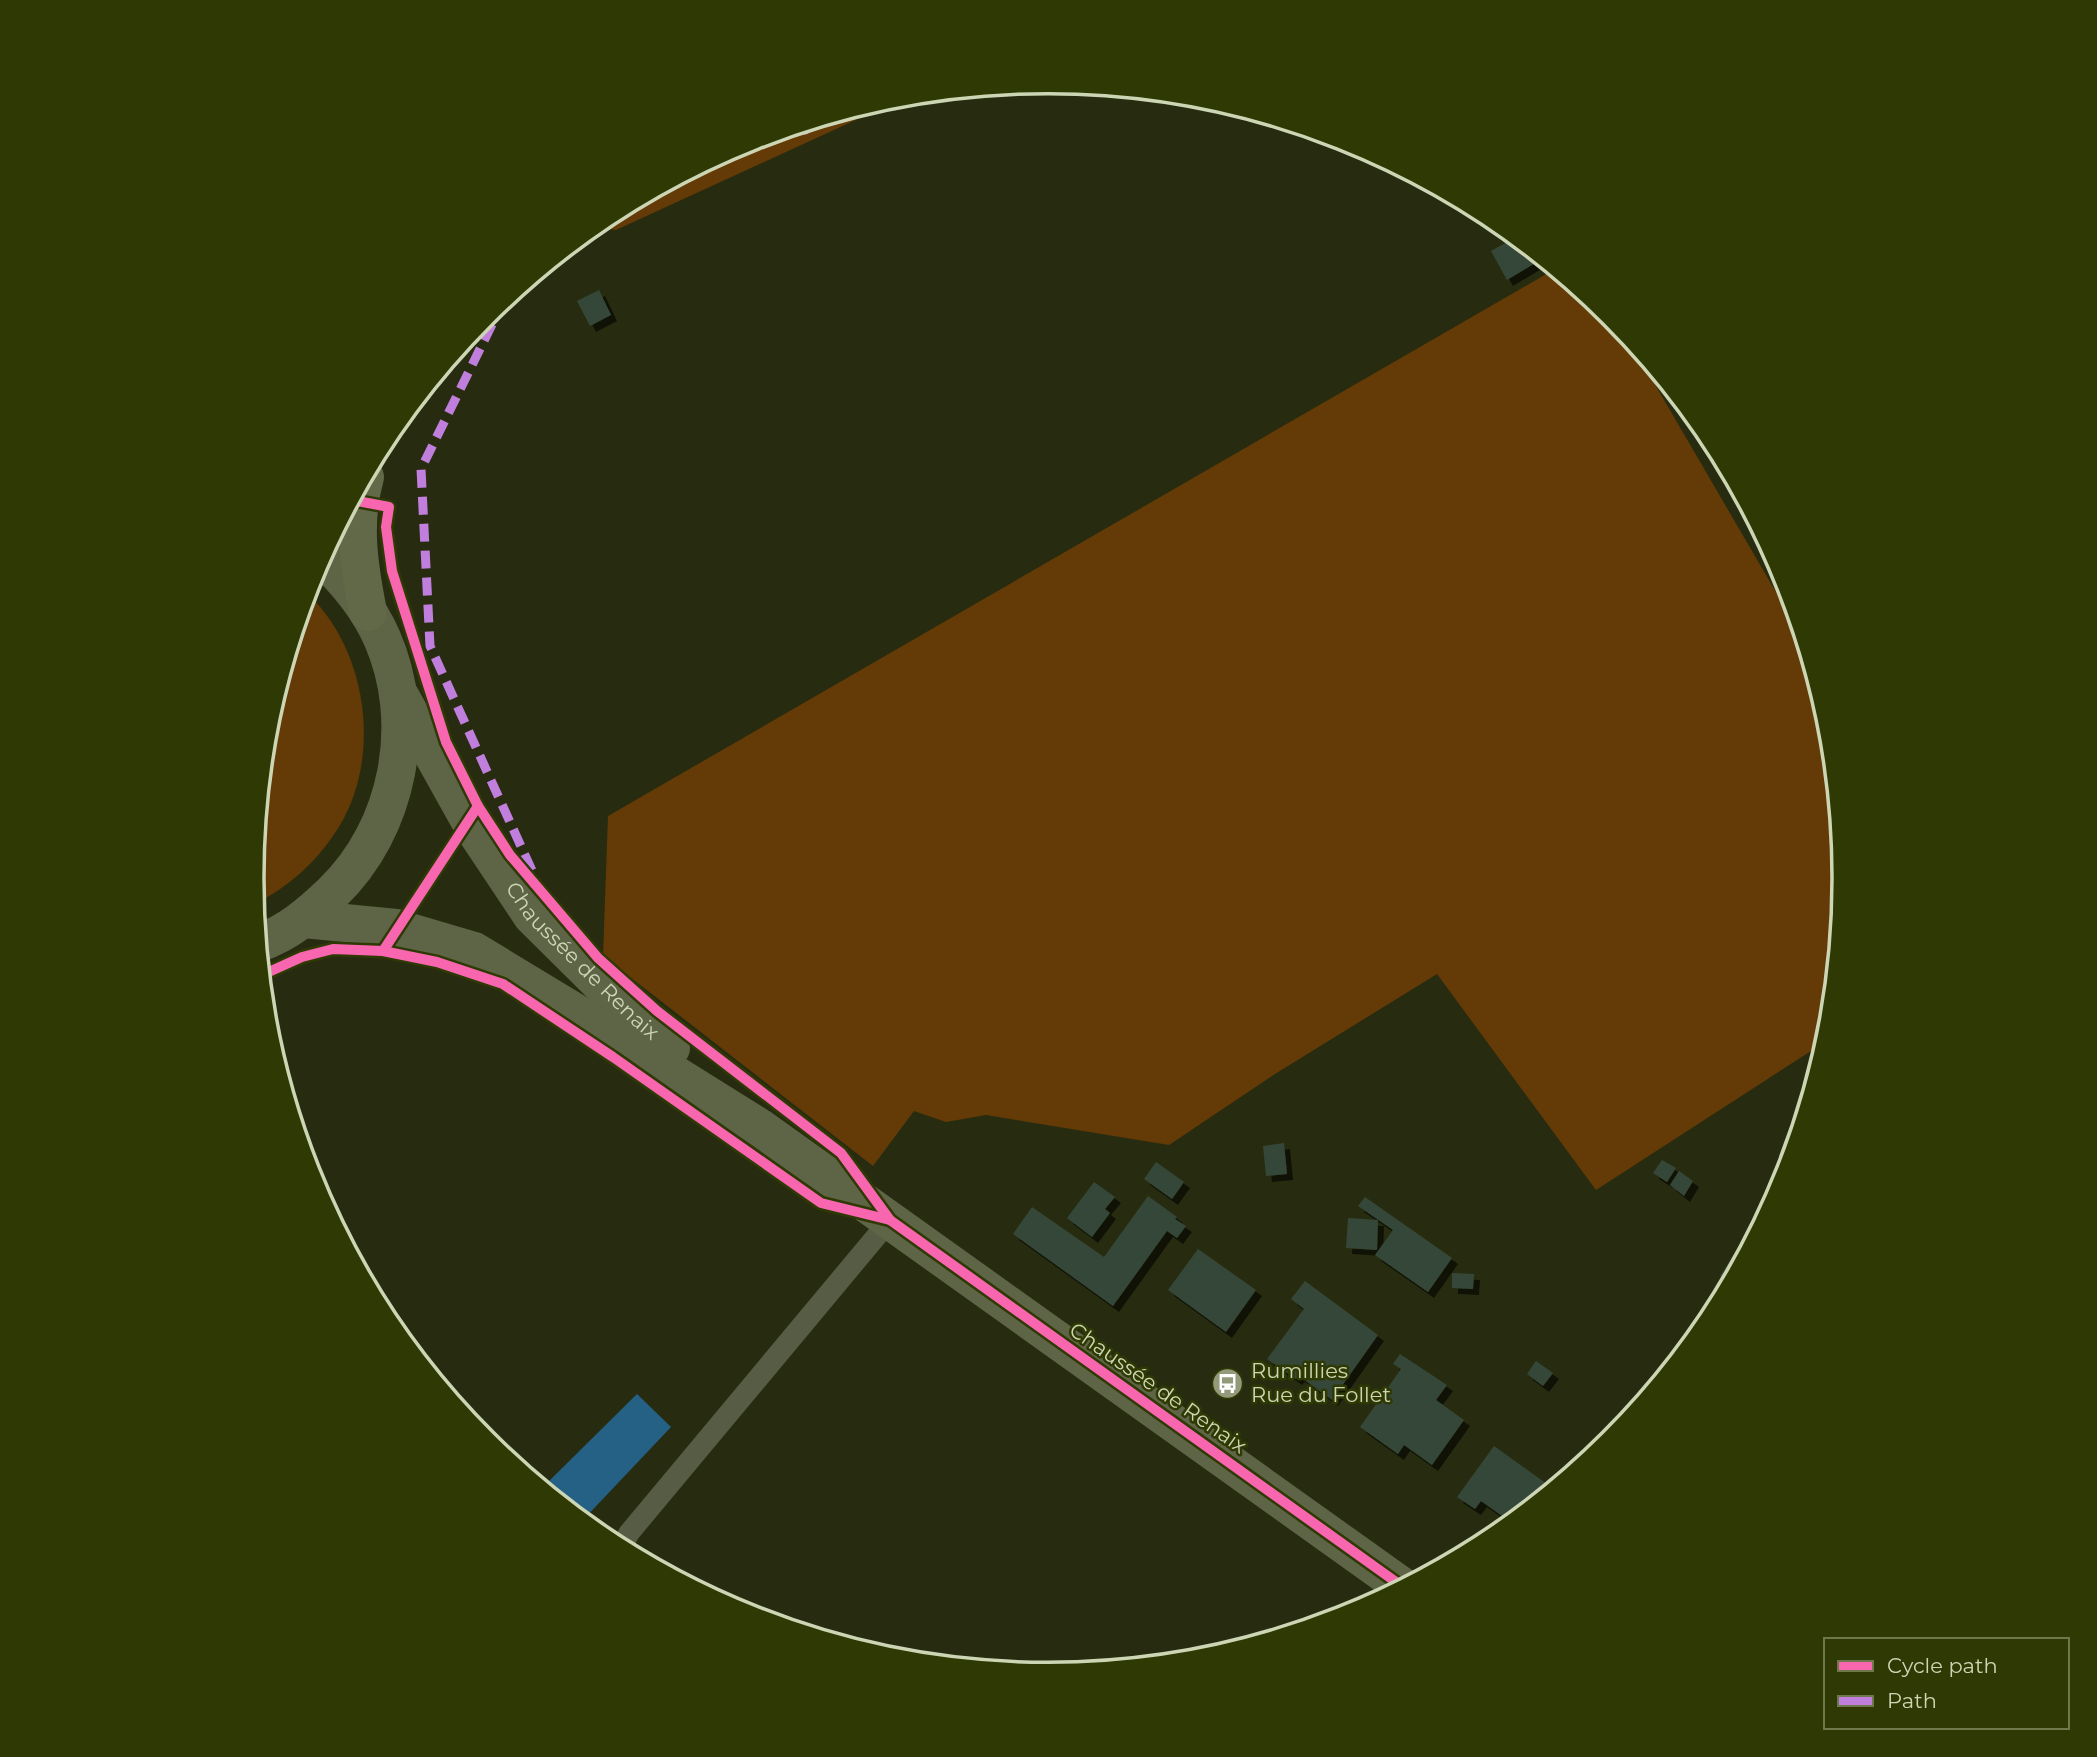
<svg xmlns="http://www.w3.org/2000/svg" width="2097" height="1757" font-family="Montserrat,sans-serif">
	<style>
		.green { fill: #643a07 }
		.water { fill: #246184 }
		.building { fill: #364737; filter: url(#shadow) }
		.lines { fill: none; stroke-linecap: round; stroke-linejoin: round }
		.lane { stroke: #575c44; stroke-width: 21 }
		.primary { stroke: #5e6446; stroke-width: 38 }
		.highway { stroke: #626948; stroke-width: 38 }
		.quiet { stroke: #c07fdc; stroke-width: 9; stroke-dasharray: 18 9; stroke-linecap: butt }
		.cycleway-casing { stroke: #2f3903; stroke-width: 15 }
		.cycleway { stroke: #f766af; stroke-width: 10 }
		.labels { text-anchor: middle; stroke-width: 5; stroke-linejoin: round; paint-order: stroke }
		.street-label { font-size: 21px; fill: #cdd6b4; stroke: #2f3903 }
		.poi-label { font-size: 21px; fill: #cdd6b4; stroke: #2f3903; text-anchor: start }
		.rim { fill: none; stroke: #cdd6b4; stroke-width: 3.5 }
	</style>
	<defs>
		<filter id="shadow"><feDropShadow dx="6" dy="6" stdDeviation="0" flood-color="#0009"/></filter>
	</defs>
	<rect width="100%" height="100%" fill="#272c10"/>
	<g class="green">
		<path d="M 908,96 L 616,230 L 593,227 L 606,216 L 744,143 L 894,97 Z"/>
		<path d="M 1555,269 L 1612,316 L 1661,376 L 1653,381 L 1805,642 L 1830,724 L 1845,879 L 1828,1040 L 1596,1190 L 1437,974 L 1275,1074 L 1169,1145 L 986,1115 L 946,1122 L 914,1111 L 873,1166 L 603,956 L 608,816 Z"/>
		<path d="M 307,593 C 367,649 382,755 340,825 C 319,860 290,886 255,904 L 252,878 L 268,723 Z"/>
	</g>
	<path class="water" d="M 637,1394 L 671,1427 L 582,1521 L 542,1488 Z"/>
	<g class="building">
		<path d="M 1516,237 L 1542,259 L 1507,280 L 1491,251 Z"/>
		<path d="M 599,290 L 611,315 L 590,326 L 577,301 Z"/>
		<path d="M 1284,1143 L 1287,1174 L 1266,1176 L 1263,1146 Z"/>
		<path d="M 1662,1160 L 1676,1168 L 1667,1182 L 1653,1173 Z"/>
		<path d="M 1156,1162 L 1184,1182 L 1172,1199 L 1144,1179 Z"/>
		<path d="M 1679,1171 L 1693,1181 L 1684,1196 L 1670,1185 Z"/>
		<path d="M 1094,1182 L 1115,1197 L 1105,1209 L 1110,1213 L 1092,1237 L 1067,1218 Z"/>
		<path d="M 1148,1196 L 1177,1217 L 1175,1219 L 1186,1226 L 1177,1238 L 1167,1231 L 1113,1306 L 1013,1234 L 1032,1207 L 1104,1257 Z"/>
		<path d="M 1365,1197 L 1452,1258 L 1428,1292 L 1375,1255 L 1393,1230 L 1358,1206 Z"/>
		<path d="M 1348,1218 L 1378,1220 L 1377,1250 L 1346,1248 Z"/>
		<path d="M 1748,1233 L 1755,1237 L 1731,1283 L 1720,1276 Z"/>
		<path d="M 1198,1249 L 1256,1290 L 1226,1332 L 1168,1290 Z"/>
		<path d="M 1452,1273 L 1474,1274 L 1473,1289 L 1452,1288 Z"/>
		<path d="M 1305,1281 L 1378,1335 L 1332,1400 L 1299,1376 L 1296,1379 L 1267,1359 L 1304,1309 L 1291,1299 Z"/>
		<path d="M 1400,1354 L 1447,1385 L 1436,1400 L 1464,1420 L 1432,1465 L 1404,1445 L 1398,1454 L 1360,1427 L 1401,1369 L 1393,1364 Z"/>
		<path d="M 1536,1361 L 1553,1373 L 1543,1386 L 1527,1374 Z"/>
		<path d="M 1494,1446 L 1554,1489 L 1512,1523 L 1481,1501 L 1475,1509 L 1457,1497 Z"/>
	</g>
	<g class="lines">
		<path class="lane" d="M 621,1548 L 629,1533 L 890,1220"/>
		<g class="primary">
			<path id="s1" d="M 399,694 L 476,832 L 532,916 L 635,1018 L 671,1048"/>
			<path d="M 304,919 L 396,928 L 474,951 L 583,1017 L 759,1127 L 1403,1587"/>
			<path d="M 259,943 C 288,933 310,914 332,893 C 399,829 419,722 382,638 C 368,606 346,581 322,557"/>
		</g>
		<path class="highway" d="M 365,477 C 352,523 359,566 368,612"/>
		<g class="quiet">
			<path d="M 797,127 L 805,130 L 826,118"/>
			<path d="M 504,300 L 421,469 L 430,646 L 534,875"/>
		</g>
		<defs>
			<g id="cycleway">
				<path d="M 352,500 L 389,507 L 386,527 L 392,571 L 446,742 L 478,806 L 510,855 L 598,958 L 657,1011 L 841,1153 L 890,1220 L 1403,1587"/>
				<path d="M 383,951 L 478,806"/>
				<path d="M 262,975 L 302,957 L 333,949 L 383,951 L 437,962 L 503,984 L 613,1057 L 821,1203 L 890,1220"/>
			</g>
		</defs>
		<use href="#cycleway" class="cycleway-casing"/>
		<use href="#cycleway" class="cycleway"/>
	</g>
	<defs>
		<symbol id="bus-disc" viewBox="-11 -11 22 22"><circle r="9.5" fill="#939a7b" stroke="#2f3903"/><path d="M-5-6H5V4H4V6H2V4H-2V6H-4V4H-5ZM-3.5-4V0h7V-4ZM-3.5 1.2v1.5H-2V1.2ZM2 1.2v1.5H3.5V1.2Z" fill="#fff"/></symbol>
	</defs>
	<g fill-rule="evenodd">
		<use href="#bus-disc" x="1210" y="1366" width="35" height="35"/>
	</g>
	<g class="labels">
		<g class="street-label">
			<text dy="7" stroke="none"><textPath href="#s1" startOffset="326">Chaussée de Renaix</textPath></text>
			<text transform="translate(1158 1388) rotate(35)" y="7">Chaussée de Renaix</text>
		</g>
		<g class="poi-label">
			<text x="1251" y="1378">Rumillies<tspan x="1251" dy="24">Rue du Follet</tspan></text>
		</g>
	</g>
	<path d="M0 0H2097V1757H0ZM264 878a784 784 0 1 1 1568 0a784 784 0 1 1-1568 0Z" fill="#2f3903" fill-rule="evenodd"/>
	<path class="rim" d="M264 878a784 784 0 1 1 1568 0a784 784 0 1 1-1568 0Z"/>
	<rect x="1824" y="1638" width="245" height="91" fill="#2f3903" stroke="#6e784a" stroke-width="2"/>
	<rect x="1838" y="1661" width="35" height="10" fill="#f766af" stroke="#6e784a" stroke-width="2"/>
	<text x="1887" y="1673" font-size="21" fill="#cdd6b4">Cycle path</text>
	<rect x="1838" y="1696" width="35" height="10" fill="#c07fdc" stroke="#6e784a" stroke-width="2"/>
	<text x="1887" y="1708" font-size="21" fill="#cdd6b4">Path</text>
</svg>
